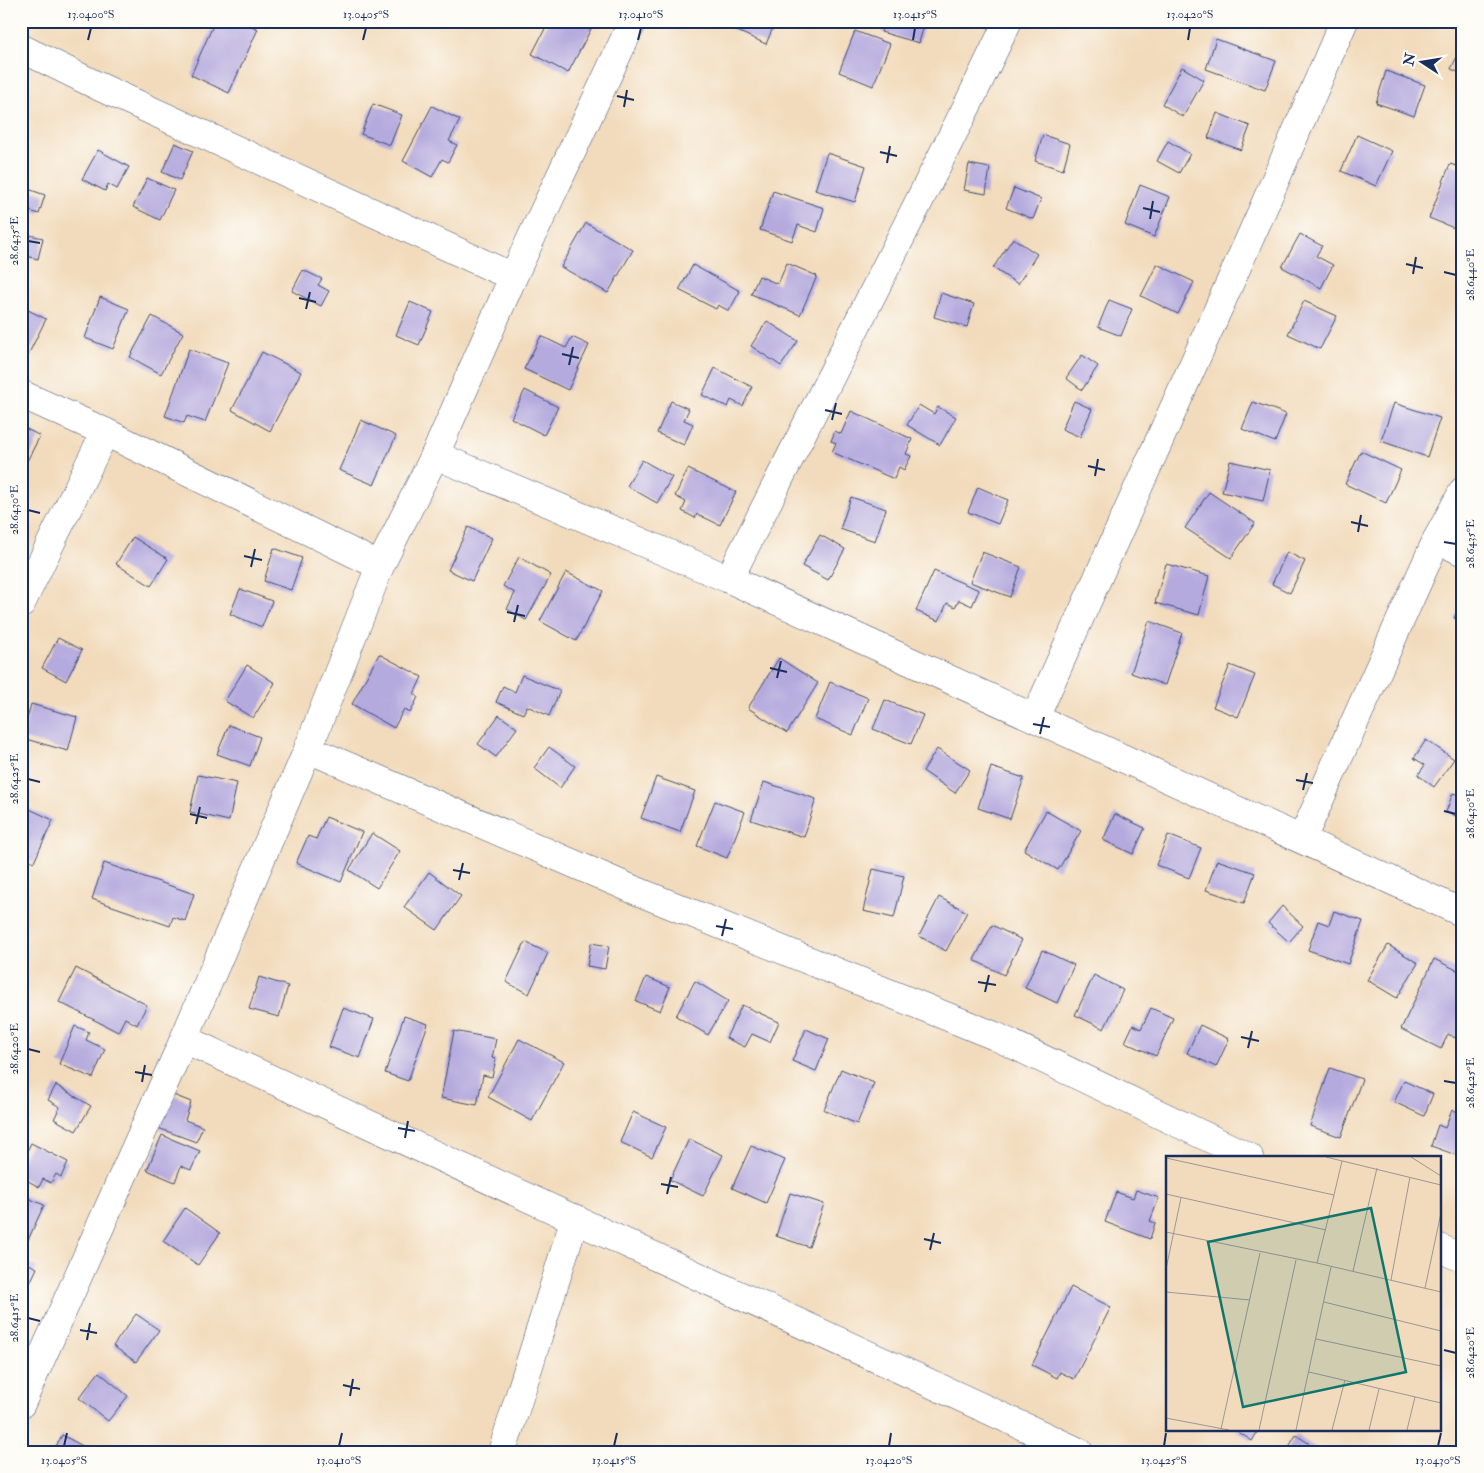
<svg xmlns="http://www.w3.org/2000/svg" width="1484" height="1473" font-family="'IM FELL Double Pica',serif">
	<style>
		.building { fill: #b5aade }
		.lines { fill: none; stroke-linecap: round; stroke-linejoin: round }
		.minor-casing { stroke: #3b496c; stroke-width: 29 }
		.minor { stroke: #fff; stroke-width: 28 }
		.ticks { fill: none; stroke: #1b2f5e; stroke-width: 2 }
		.inset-road { fill: none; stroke: #9c9696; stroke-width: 1 }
		.view { fill: #0f766e; fill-opacity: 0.15; stroke: #0f766e; stroke-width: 2.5 }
		.inset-edge { fill: none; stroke: #1b2f5e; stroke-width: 2.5 }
		.neatline { fill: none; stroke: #1b2f5e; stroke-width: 2 }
		.ticks-label { font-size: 12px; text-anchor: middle; fill: #1b2f5e }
	</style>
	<rect width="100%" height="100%" fill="#fdfcf7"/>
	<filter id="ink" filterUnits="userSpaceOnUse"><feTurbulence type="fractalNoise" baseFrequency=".02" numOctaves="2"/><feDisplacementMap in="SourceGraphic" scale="10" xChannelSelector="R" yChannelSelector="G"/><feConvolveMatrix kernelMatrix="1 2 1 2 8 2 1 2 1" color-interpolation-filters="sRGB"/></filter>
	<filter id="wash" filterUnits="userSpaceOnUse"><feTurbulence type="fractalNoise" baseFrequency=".0096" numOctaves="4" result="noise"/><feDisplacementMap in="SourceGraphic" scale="20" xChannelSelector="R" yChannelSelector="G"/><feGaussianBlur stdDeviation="1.12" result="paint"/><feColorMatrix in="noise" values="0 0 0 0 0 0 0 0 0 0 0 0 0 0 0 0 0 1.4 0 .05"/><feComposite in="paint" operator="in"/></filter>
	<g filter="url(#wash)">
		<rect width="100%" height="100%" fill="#f2dbbc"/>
		<g id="blocks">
			<g class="building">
				<path d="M 215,21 L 240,21 L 258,29 L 229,93 L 191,75 Z"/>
				<path d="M 549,21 L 591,21 L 594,23 L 568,73 L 532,54 Z"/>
				<path d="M 715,21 L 776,21 L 766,44 Z"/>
				<path d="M 884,21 L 925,21 L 919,43 L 881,32 Z"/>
				<path d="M 1232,21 L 1252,21 L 1250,26 Z"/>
				<path d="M 855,31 L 890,44 L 873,86 L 839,72 Z"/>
				<path d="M 1216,39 L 1276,61 L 1265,90 L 1206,69 Z"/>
				<path d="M 1463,44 L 1463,74 L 1451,69 Z"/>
				<path d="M 1182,67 L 1204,80 L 1183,117 L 1162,104 Z"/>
				<path d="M 1386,71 L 1425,85 L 1414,116 L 1376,103 Z"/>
				<path d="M 373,104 L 402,115 L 390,145 L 361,134 Z"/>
				<path d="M 432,106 L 460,120 L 449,141 L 457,145 L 448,162 L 442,159 L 432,177 L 403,161 Z"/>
				<path d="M 1217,113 L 1250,126 L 1241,150 L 1208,138 Z"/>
				<path d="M 1043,135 L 1070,144 L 1063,170 L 1035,161 Z"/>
				<path d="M 1357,135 L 1392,151 L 1376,186 L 1341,171 Z"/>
				<path d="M 1168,141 L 1190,154 L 1179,173 L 1157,161 Z"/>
				<path d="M 175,143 L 193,151 L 180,180 L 162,172 Z"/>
				<path d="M 98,150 L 129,167 L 117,189 L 108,184 L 105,191 L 82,179 Z"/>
				<path d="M 827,153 L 866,166 L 855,202 L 815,190 Z"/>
				<path d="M 969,164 L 990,168 L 986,194 L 964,190 Z"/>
				<path d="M 1450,164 L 1463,168 L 1463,221 L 1459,230 L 1429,218 Z"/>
				<path d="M 147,178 L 174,190 L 160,220 L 133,207 Z"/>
				<path d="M 21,182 L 30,184 L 28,189 L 45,195 L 39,214 L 21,208 Z"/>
				<path d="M 1140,185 L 1170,197 L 1154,237 L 1125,225 Z"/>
				<path d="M 1014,188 L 1041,199 L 1033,219 L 1006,208 Z"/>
				<path d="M 773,191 L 824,208 L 817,232 L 798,225 L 792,241 L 760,230 Z"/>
				<path d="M 586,223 L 633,250 L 608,293 L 561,267 Z"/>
				<path d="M 21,233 L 43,238 L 38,259 L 21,255 Z"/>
				<path d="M 1300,234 L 1322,246 L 1316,256 L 1333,265 L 1321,288 L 1282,267 Z"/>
				<path d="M 1013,238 L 1037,254 L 1018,284 L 993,268 Z"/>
				<path d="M 787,263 L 817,276 L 800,315 L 751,294 L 759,276 L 778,284 Z"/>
				<path d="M 1157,264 L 1194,282 L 1178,314 L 1141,296 Z"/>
				<path d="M 693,265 L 740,291 L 729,311 L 718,305 L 716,309 L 679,290 Z"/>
				<path d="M 303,270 L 322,279 L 318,285 L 329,291 L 321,306 L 292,291 Z"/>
				<path d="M 941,293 L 974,304 L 967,327 L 934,317 Z"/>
				<path d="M 100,297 L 129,309 L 113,349 L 85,338 Z"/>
				<path d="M 1109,300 L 1132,309 L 1121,336 L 1098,327 Z"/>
				<path d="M 1304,301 L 1337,316 L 1320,349 L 1288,334 Z"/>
				<path d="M 410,302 L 433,312 L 419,345 L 396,335 Z"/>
				<path d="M 24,308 L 46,319 L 27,357 L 21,355 L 21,313 Z"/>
				<path d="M 152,316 L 183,333 L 161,374 L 130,357 Z"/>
				<path d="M 767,321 L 798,341 L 781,366 L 751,346 Z"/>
				<path d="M 541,336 L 566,348 L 572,337 L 589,345 L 568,390 L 524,369 Z"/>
				<path d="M 189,349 L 228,363 L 205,422 L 187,416 L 184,423 L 165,416 Z"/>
				<path d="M 262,352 L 301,372 L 270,431 L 232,410 Z"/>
				<path d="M 1082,355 L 1098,366 L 1082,390 L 1066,378 Z"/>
				<path d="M 715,368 L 752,387 L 743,406 L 731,400 L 728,407 L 702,395 Z"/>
				<path d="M 525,390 L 558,407 L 544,435 L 511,418 Z"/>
				<path d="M 671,401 L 689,409 L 684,420 L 693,424 L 684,445 L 657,433 Z"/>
				<path d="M 1074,401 L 1092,409 L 1080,437 L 1062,429 Z"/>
				<path d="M 1253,402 L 1286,414 L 1275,442 L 1242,429 Z"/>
				<path d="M 1394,403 L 1440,418 L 1427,457 L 1381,441 Z"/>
				<path d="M 919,405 L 934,414 L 938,407 L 956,417 L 940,445 L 907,425 Z"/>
				<path d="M 851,411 L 912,439 L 906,454 L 911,456 L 904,470 L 899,467 L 894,479 L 832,452 L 836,443 L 831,441 L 835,431 L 841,434 Z"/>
				<path d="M 361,420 L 396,436 L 374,485 L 339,470 Z"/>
				<path d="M 21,426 L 40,436 L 26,463 L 21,461 Z"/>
				<path d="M 1361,451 L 1401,470 L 1386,503 L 1345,484 Z"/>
				<path d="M 642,460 L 672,477 L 657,503 L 627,486 Z"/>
				<path d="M 1230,461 L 1270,470 L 1263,501 L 1222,492 Z"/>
				<path d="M 688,469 L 736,492 L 720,525 L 697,514 L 695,518 L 682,511 L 686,502 L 675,496 Z"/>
				<path d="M 978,487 L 1008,500 L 998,524 L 968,512 Z"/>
				<path d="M 1209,492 L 1255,523 L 1231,558 L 1185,528 Z"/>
				<path d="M 851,497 L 886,509 L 875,541 L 840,529 Z"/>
				<path d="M 468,527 L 492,538 L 472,581 L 448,570 Z"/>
				<path d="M 820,535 L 845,549 L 828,580 L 802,566 Z"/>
				<path d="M 133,537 L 168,559 L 151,586 L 116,564 Z"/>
				<path d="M 274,548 L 302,558 L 291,590 L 264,581 Z"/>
				<path d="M 982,552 L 1021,567 L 1010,597 L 970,582 Z"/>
				<path d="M 1287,552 L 1305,561 L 1290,593 L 1272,584 Z"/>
				<path d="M 519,557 L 551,575 L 526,620 L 507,609 L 515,593 L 503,586 Z"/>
				<path d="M 1166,564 L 1209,576 L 1199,615 L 1155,603 Z"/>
				<path d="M 934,571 L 979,590 L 972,606 L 959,600 L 955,607 L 947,603 L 939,621 L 916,611 Z"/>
				<path d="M 566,572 L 603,591 L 576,641 L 540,621 Z"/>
				<path d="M 240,589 L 272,601 L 262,627 L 230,614 Z"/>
				<path d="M 1463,602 L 1463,623 L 1454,618 Z"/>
				<path d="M 1149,621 L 1182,633 L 1165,685 L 1131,673 Z"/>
				<path d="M 58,638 L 82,650 L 66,681 L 42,668 Z"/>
				<path d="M 379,654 L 422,677 L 414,694 L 418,697 L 410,713 L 404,709 L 394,728 L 352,704 Z"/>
				<path d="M 779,658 L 818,683 L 787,733 L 748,708 Z"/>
				<path d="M 247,665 L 275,683 L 253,718 L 225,701 Z"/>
				<path d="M 1230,665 L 1255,675 L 1238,717 L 1213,707 Z"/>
				<path d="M 522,675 L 560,691 L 549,716 L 527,706 L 523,714 L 496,702 L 503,686 L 515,692 Z"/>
				<path d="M 830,682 L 868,698 L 853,735 L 815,719 Z"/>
				<path d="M 885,700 L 923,715 L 911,744 L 873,729 Z"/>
				<path d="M 31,704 L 77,717 L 68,751 L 22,738 Z"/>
				<path d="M 499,715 L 517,728 L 496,757 L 478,744 Z"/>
				<path d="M 229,725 L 260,737 L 250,766 L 217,754 Z"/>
				<path d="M 1426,740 L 1454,759 L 1434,787 L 1418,775 L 1425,765 L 1414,758 Z"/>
				<path d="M 549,747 L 575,766 L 560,788 L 534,768 Z"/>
				<path d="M 937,749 L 970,770 L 955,793 L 923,771 Z"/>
				<path d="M 991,767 L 1024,778 L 1010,819 L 978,808 Z"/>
				<path d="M 198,775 L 237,783 L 229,821 L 190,812 Z"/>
				<path d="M 656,777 L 695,791 L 680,832 L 641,818 Z"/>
				<path d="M 764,782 L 816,799 L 804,837 L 751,820 Z"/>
				<path d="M 1453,793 L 1463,796 L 1463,819 L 1446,812 Z"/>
				<path d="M 715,801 L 745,812 L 727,858 L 697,846 Z"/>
				<path d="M 21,805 L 53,820 L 34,862 L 21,856 Z"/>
				<path d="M 1046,811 L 1081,831 L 1058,870 L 1024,850 Z"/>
				<path d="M 1115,814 L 1145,828 L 1133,854 L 1103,840 Z"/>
				<path d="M 326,817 L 362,832 L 341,882 L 296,863 L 308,836 L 316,839 Z"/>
				<path d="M 372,833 L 400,851 L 377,888 L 349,870 Z"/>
				<path d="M 1168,835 L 1201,848 L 1189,878 L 1156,865 Z"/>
				<path d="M 1217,860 L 1255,873 L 1244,903 L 1206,890 Z"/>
				<path d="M 104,863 L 194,894 L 185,921 L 173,917 L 170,926 L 92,899 Z"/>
				<path d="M 873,869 L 904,876 L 894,918 L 863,911 Z"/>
				<path d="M 429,872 L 461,896 L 437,930 L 404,907 Z"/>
				<path d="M 939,897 L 967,912 L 946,951 L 919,936 Z"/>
				<path d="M 1282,906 L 1303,926 L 1289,942 L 1268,923 Z"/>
				<path d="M 1334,911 L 1363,921 L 1348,964 L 1308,950 L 1318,921 L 1329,925 Z"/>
				<path d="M 992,925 L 1022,940 L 1004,975 L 974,960 Z"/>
				<path d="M 525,942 L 548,953 L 529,994 L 506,982 Z"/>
				<path d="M 591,943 L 609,946 L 605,969 L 587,966 Z"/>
				<path d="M 1388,945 L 1418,963 L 1397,998 L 1367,980 Z"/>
				<path d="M 1042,950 L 1074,965 L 1057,1003 L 1025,988 Z"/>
				<path d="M 1434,959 L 1463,973 L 1463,1006 L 1459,1014 L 1463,1016 L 1463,1021 L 1455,1038 L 1448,1034 L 1441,1049 L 1401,1029 Z"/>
				<path d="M 76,968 L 147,1005 L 137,1025 L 125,1018 L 118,1032 L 59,1002 Z"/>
				<path d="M 1094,975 L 1123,990 L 1104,1029 L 1075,1015 Z"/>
				<path d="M 259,977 L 288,986 L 279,1017 L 249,1009 Z"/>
				<path d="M 646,977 L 670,987 L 660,1011 L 636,1001 Z"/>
				<path d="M 695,981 L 728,1001 L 708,1035 L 676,1016 Z"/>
				<path d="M 742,1005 L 779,1022 L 770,1042 L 752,1034 L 745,1047 L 726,1038 Z"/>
				<path d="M 343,1008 L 374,1019 L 360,1058 L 329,1047 Z"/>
				<path d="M 1151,1008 L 1173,1018 L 1156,1056 L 1125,1042 L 1133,1025 L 1141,1029 Z"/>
				<path d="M 404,1016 L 428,1024 L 408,1081 L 385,1073 Z"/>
				<path d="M 1200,1025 L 1229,1039 L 1216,1067 L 1187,1053 Z"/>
				<path d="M 75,1026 L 89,1032 L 86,1040 L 105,1049 L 93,1078 L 59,1064 Z"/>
				<path d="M 806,1029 L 829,1039 L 816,1071 L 792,1061 Z"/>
				<path d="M 454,1031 L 496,1039 L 492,1058 L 496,1059 L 492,1077 L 483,1075 L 477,1105 L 441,1098 Z"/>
				<path d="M 519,1039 L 564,1062 L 532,1121 L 488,1097 Z"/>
				<path d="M 1330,1068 L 1362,1079 L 1341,1137 L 1310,1126 Z"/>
				<path d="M 841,1069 L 874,1083 L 857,1124 L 824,1110 Z"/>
				<path d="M 1404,1081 L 1433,1094 L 1424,1116 L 1394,1102 Z"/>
				<path d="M 56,1085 L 91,1106 L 76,1131 L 54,1119 L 60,1107 L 48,1100 Z"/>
				<path d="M 171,1094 L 191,1102 L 185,1120 L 203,1127 L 196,1142 L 158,1128 Z"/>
				<path d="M 1452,1110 L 1463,1113 L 1463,1145 L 1459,1156 L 1431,1146 L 1438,1125 L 1445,1128 Z"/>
				<path d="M 633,1112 L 666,1127 L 652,1157 L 620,1142 Z"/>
				<path d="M 162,1135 L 200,1151 L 191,1170 L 181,1166 L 175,1182 L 147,1170 Z"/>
				<path d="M 689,1139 L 723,1155 L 703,1196 L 670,1180 Z"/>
				<path d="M 31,1143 L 68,1162 L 61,1177 L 56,1174 L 51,1183 L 43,1179 L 39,1187 L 21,1177 L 21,1163 Z"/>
				<path d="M 751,1146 L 785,1160 L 766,1203 L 732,1188 Z"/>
				<path d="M 1136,1190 L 1159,1198 L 1150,1221 L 1155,1223 L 1150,1239 L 1105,1222 L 1116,1192 L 1133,1198 Z"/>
				<path d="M 790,1193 L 824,1204 L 809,1247 L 776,1236 Z"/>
				<path d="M 21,1195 L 44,1205 L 28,1240 L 21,1237 Z"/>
				<path d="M 1463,1195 L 1463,1214 L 1457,1213 Z"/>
				<path d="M 185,1208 L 220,1233 L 198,1265 L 163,1241 Z"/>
				<path d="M 21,1260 L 37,1268 L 21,1302 Z"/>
				<path d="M 1071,1287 L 1111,1307 L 1074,1379 L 1060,1372 L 1057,1378 L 1032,1365 Z"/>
				<path d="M 136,1314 L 159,1330 L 136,1362 L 113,1346 Z"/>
				<path d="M 99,1372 L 128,1396 L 108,1421 L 79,1398 Z"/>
				<path d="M 1234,1429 L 1259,1429 L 1252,1441 Z"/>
				<path d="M 62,1435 L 94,1452 L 53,1452 Z"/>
				<path d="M 1296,1435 L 1322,1452 L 1286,1452 Z"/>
			</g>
		</g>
	</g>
	<g filter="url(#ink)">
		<use href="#blocks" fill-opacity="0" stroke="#3b496c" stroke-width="1"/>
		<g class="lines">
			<defs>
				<g id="minor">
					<path d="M 21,48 L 100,87 L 513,277"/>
					<path d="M 21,394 L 105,432 L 380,566 L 308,749 L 184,1039 L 21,1404"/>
					<path d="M 435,455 L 729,579 L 1463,913"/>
					<path d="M 1437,539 L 1463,552"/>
					<path d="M 380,566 L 435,455 L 513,277 L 633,21"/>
					<path d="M 729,579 L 971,98 L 1008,21"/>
					<path d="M 21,604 L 105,432"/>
					<path d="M 1035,718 L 1262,211 L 1344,21"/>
					<path d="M 308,749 L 632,889 L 995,1036 L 1249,1157"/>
					<path d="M 1302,839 L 1437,539 L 1463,491"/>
					<path d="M 184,1039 L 1079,1452"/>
					<path d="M 1440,1248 L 1463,1259"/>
					<path d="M 502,1452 L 575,1218"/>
				</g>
			</defs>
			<use href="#minor" class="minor-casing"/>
			<use href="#minor" class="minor"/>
		</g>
	</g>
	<path class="ticks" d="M 88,40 L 91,28M 363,40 L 366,28M 638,40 L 641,28M 913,40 L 915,28M 1188,40 L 1190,28M 617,96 L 634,100M 624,107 L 627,90M 880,152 L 897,156M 887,163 L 890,146M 1143,208 L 1160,212M 1150,219 L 1153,201M 28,241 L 40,243M 1406,264 L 1423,268M 1444,272 L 1456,275M 1413,274 L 1416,257M 299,298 L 316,302M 306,309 L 310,292M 562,354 L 579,358M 569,365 L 573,347M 825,410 L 842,414M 832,420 L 836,403M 1088,466 L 1105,470M 1095,476 L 1098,459M 28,510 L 40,513M 1351,522 L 1368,526M 1358,532 L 1361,515M 1444,542 L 1456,544M 244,556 L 262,560M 251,567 L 255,549M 507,612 L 525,616M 514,622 L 518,605M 770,668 L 787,672M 777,678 L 781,661M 1033,724 L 1050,727M 1040,734 L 1044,717M 28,779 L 40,782M 1296,780 L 1313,783M 1303,790 L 1307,773M 1444,811 L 1456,814M 190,814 L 207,818M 196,824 L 200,807M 453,870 L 470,873M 459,880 L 463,863M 716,926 L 733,929M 722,936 L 726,919M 978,982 L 996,985M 985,992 L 989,975M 1241,1037 L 1259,1041M 1248,1048 L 1252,1031M 28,1049 L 40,1052M 135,1072 L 152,1075M 1444,1081 L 1456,1083M 142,1082 L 145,1065M 398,1128 L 415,1131M 405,1138 L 408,1121M 661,1184 L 678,1187M 667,1194 L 671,1177M 924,1239 L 941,1243M 930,1250 L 934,1233M 28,1318 L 40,1321M 80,1330 L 97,1333M 87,1340 L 90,1323M 1444,1350 L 1456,1353M 343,1385 L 360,1389M 350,1396 L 353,1379M 64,1446 L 67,1433M 339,1446 L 342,1433M 614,1446 L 617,1433M 889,1446 L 891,1433M 1164,1446 L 1166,1433M 1438,1446 L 1441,1433"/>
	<g transform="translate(1166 1156)">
		<rect width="275" height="275" fill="#f2dbbc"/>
		<path class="inset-road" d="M 160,1 L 275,29M 245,1 L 275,20M 0,2 L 168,39 L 176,5M 0,38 L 160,74M 0,76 L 151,107 L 168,39M 151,107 L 275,136M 0,113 L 15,42M 187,115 L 211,12M 225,124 L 244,21M 259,132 L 275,57M 0,136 L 84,144M 158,146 L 275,175M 150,183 L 275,210M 143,216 L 275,247M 0,262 L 63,274M 55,273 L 94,97M 93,274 L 130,104M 130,274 L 165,111M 166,274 L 179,224M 203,274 L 213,233M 241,274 L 249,241"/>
		<path class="view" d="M 205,52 L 240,216 L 77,251 L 42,86 Z"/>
		<rect width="275" height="275" class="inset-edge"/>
	</g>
	<rect width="1484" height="1473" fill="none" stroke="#fdfcf7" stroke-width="55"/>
	<g transform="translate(1422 62) rotate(282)" stroke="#fdfcf7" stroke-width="4" paint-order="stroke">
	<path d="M0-4L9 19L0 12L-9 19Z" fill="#1b2f5e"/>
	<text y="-8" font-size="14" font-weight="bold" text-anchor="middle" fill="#1b2f5e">N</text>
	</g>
	<rect x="28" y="28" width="1428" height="1418" class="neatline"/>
	<g class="ticks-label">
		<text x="91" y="18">13.0400°S</text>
		<text x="366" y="18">13.0405°S</text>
		<text x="641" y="18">13.0410°S</text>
		<text x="915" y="18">13.0415°S</text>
		<text x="1190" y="18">13.0420°S</text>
		<text transform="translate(14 241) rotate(-90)" y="4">28.6435°E</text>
		<text transform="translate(1470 275) rotate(-90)" y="4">28.6440°E</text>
		<text transform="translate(14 510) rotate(-90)" y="4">28.6430°E</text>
		<text transform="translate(1470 544) rotate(-90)" y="4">28.6435°E</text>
		<text transform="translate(14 779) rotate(-90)" y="4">28.6425°E</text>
		<text transform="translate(1470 814) rotate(-90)" y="4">28.6430°E</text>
		<text transform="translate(14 1049) rotate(-90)" y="4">28.6420°E</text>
		<text transform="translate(1470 1083) rotate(-90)" y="4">28.6425°E</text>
		<text transform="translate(14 1318) rotate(-90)" y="4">28.6415°E</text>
		<text transform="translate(1470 1353) rotate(-90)" y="4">28.6420°E</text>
		<text x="64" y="1464">13.0405°S</text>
		<text x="339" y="1464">13.0410°S</text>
		<text x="614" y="1464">13.0415°S</text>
		<text x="889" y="1464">13.0420°S</text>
		<text x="1164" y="1464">13.0425°S</text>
		<text x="1438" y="1464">13.0430°S</text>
	</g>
</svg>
